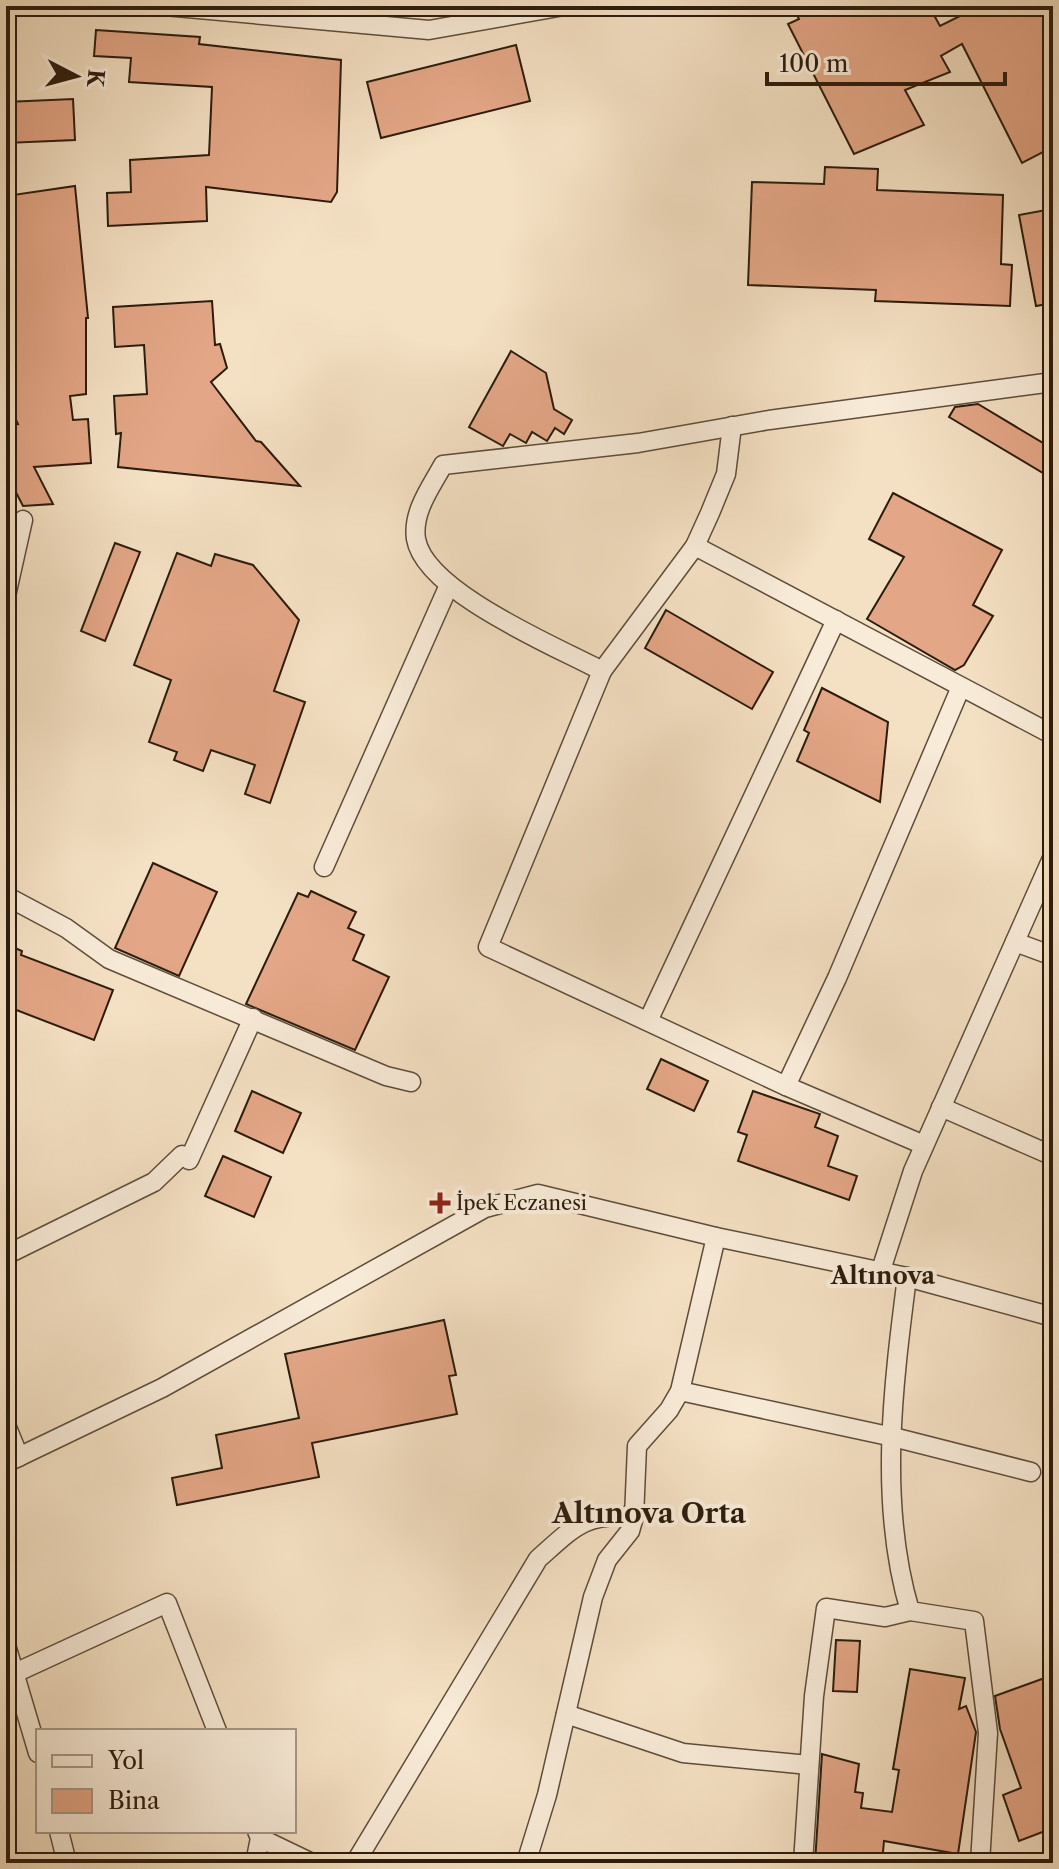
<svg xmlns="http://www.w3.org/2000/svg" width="1059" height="1869" font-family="'Libre Caslon Text',serif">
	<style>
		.building { fill: #e3a686; stroke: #2c1c0d; stroke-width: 2 }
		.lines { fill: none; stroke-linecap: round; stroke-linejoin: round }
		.minor-casing { stroke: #5e4d3a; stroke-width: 21 }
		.minor { stroke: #f8ebd8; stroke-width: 18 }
		.poi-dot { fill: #8f2418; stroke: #f8ebd8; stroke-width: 3 }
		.labels { text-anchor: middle; stroke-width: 8; stroke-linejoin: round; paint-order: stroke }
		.poi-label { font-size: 20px; fill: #2c1c0d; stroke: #f8ebd8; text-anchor: start }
		.quarter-label { font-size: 24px; font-weight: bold; fill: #2c1c0d; stroke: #f8ebd8 }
		.district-label { font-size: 28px; font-weight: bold; fill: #2c1c0d; stroke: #f8ebd8 }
	</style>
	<rect width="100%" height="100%" fill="#f4e0c3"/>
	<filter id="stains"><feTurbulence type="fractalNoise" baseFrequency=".0025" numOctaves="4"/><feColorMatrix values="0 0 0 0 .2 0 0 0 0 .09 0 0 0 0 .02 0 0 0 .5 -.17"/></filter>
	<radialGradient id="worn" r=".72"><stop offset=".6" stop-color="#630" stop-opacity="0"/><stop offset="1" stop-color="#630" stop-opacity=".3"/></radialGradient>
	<g class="building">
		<path d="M 792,6 L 929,6 L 940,26 L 980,6 L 1053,6 L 1053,147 L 1022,163 L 962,44 L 941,56 L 950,72 L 905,90 L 924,125 L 854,154 L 788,24 L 799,19 Z"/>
		<path d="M 96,30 L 200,37 L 199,44 L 341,60 L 337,192 L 331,202 L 206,187 L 207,221 L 108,226 L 107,193 L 131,192 L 130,160 L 209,155 L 212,87 L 129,82 L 131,58 L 94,56 Z"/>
		<path d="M 516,45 L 530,101 L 381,138 L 367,82 Z"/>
		<path d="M 73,99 L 75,140 L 6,143 L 6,102 Z"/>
		<path d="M 825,167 L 878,169 L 877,190 L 1003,195 L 1001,264 L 1012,265 L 1010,306 L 875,301 L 876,290 L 748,285 L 752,182 L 824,184 Z"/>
		<path d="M 75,186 L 88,318 L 86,318 L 86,394 L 70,396 L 73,420 L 88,419 L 91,463 L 34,467 L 53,504 L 23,506 L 6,473 L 6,425 L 18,424 L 6,397 L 6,196 Z"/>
		<path d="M 1046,210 L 1053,214 L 1053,303 L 1036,306 L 1019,215 Z"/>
		<path d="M 212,301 L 215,345 L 220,344 L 227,368 L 211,382 L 256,441 L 261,442 L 300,486 L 118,467 L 121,433 L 116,434 L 114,396 L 147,394 L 144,345 L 115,347 L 113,307 Z"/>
		<path d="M 511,351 L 546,373 L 554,409 L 572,420 L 564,434 L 555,428 L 547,441 L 532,432 L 526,443 L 510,434 L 503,446 L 469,427 Z"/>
		<path d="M 978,404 L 1053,449 L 1043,473 L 949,417 L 955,407 Z"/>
		<path d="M 893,493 L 1002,550 L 973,605 L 993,616 L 964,665 L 955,670 L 867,619 L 904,557 L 869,539 Z"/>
		<path d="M 115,543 L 140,552 L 105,641 L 81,631 Z"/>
		<path d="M 177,553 L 211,566 L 215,554 L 253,565 L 299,620 L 274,691 L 305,702 L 270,803 L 245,794 L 255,765 L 211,750 L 203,771 L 174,760 L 177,752 L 149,742 L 171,680 L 134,665 Z"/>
		<path d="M 666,610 L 773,672 L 752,709 L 645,648 Z"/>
		<path d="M 822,688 L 888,722 L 880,802 L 797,761 L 809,733 L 804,730 Z"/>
		<path d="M 153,863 L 217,892 L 179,976 L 115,948 Z"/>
		<path d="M 311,891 L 356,912 L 348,928 L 364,935 L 353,960 L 389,977 L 355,1050 L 246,1004 L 298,893 L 308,897 Z"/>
		<path d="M 6,944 L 22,951 L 21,955 L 113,990 L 94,1040 L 6,1006 Z"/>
		<path d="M 661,1059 L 708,1081 L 694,1111 L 647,1089 Z"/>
		<path d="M 252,1091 L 301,1113 L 283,1153 L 235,1131 Z"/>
		<path d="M 753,1091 L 820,1114 L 815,1127 L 838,1136 L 828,1166 L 857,1176 L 849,1200 L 738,1161 L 747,1135 L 738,1132 Z"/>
		<path d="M 223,1156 L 271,1177 L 254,1217 L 205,1196 Z"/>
		<path d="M 444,1320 L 456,1375 L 449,1376 L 457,1414 L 312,1443 L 319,1477 L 177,1505 L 172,1478 L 222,1468 L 216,1435 L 299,1418 L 285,1354 Z"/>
		<path d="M 836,1640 L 860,1641 L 857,1692 L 833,1691 Z"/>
		<path d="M 910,1669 L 965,1678 L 959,1709 L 966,1706 L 976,1732 L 958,1854 L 884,1841 L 882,1863 L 815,1863 L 822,1754 L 859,1764 L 855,1792 L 863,1793 L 861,1808 L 892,1812 L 899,1770 L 893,1769 Z"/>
		<path d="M 1053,1675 L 1053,1828 L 1019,1841 L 1003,1795 L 1021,1788 L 1000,1729 L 995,1696 Z"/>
	</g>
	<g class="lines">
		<defs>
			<g id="minor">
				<path d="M 165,6 L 429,30 L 564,6"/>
				<path d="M 732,426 L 726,474 L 710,513 L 695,546 L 602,671 L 488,947 L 786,1086 L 924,1145"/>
				<path d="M 695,546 L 1053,735"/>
				<path d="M 6,596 L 23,520"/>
				<path d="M 602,671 C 555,646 425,592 416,539 C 412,512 431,487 443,465 L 638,443 L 769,420 L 1053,382"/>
				<path d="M 324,867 L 449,585"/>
				<path d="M 6,896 L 66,928 L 109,959 L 386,1076 L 411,1082"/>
				<path d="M 1015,942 L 1053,956"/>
				<path d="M 648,1021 L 836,620"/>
				<path d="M 786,1086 L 837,978 L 960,689"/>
				<path d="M 941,1107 L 1053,1156"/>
				<path d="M 189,1160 L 253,1018"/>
				<path d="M 6,1255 L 154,1182 L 182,1155"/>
				<path d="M 880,1273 L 913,1171 L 1053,856"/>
				<path d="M 907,1277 C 893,1386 878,1504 910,1611 L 974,1621 L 988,1733 L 980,1863"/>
				<path d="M 680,1391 L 893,1437 L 1031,1472"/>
				<path d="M 6,1425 L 19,1457"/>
				<path d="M 6,1463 L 162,1388 L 485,1208 L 538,1194 L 716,1237 L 907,1277 L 1053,1317"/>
				<path d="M 6,1645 L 38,1753"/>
				<path d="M 15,1673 L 167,1603 L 217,1731"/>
				<path d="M 566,1714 L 683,1753 L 809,1765"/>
				<path d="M 59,1831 L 67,1863"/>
				<path d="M 260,1838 L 312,1863"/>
				<path d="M 255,1863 L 260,1838 L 257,1831"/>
				<path d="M 355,1863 L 538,1559 C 573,1528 585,1512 634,1517"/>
				<path d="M 526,1863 L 547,1795 L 593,1597 L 607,1560 L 630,1531 L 634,1517 L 637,1446 L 669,1410 L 680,1391 L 716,1237"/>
				<path d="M 803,1863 L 814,1696 L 826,1608 L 885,1617 L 910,1611"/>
			</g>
		</defs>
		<use href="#minor" class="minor-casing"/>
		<use href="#minor" class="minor"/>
	</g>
	<path class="poi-dot" d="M436 1191h8v8h8v8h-8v8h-8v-8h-8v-8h8z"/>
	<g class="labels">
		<g class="poi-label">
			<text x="456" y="1210">İpek Eczanesi</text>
		</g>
		<g class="quarter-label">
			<text x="883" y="1284">Altınova</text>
		</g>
		<g class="district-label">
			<text x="649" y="1523">Altınova Orta</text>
		</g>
	</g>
	<rect width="1059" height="1869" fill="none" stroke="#f4e0c3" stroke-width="32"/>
	<rect x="8" y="8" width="1043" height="1853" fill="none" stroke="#2c1c0d" stroke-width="4"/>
	<rect x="16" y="16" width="1027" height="1837" fill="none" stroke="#2c1c0d" stroke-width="2"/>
	<rect x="36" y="1729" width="260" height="104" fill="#f8ebd8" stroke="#a69887" stroke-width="2"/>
	<rect x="52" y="1755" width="40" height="12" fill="#f8ebd8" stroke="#a69887" stroke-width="2"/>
	<text x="108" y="1769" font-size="24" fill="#2c1c0d">Yol</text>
	<rect x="52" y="1789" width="40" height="24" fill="#e3a686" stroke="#a69887" stroke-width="2"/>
	<text x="108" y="1809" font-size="24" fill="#2c1c0d">Bina</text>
	<g transform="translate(76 76) rotate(96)" stroke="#f8ebd8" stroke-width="6" paint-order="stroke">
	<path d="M0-6L14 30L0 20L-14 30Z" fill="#2c1c0d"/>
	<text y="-12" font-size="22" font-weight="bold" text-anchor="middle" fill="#2c1c0d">K</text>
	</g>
	<path d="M767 72v12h238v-12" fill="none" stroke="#2c1c0d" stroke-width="4"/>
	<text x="779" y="72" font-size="24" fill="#2c1c0d" stroke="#f8ebd8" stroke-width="6" paint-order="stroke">100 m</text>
	<rect width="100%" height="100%" filter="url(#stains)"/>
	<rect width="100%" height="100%" fill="url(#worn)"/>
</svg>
